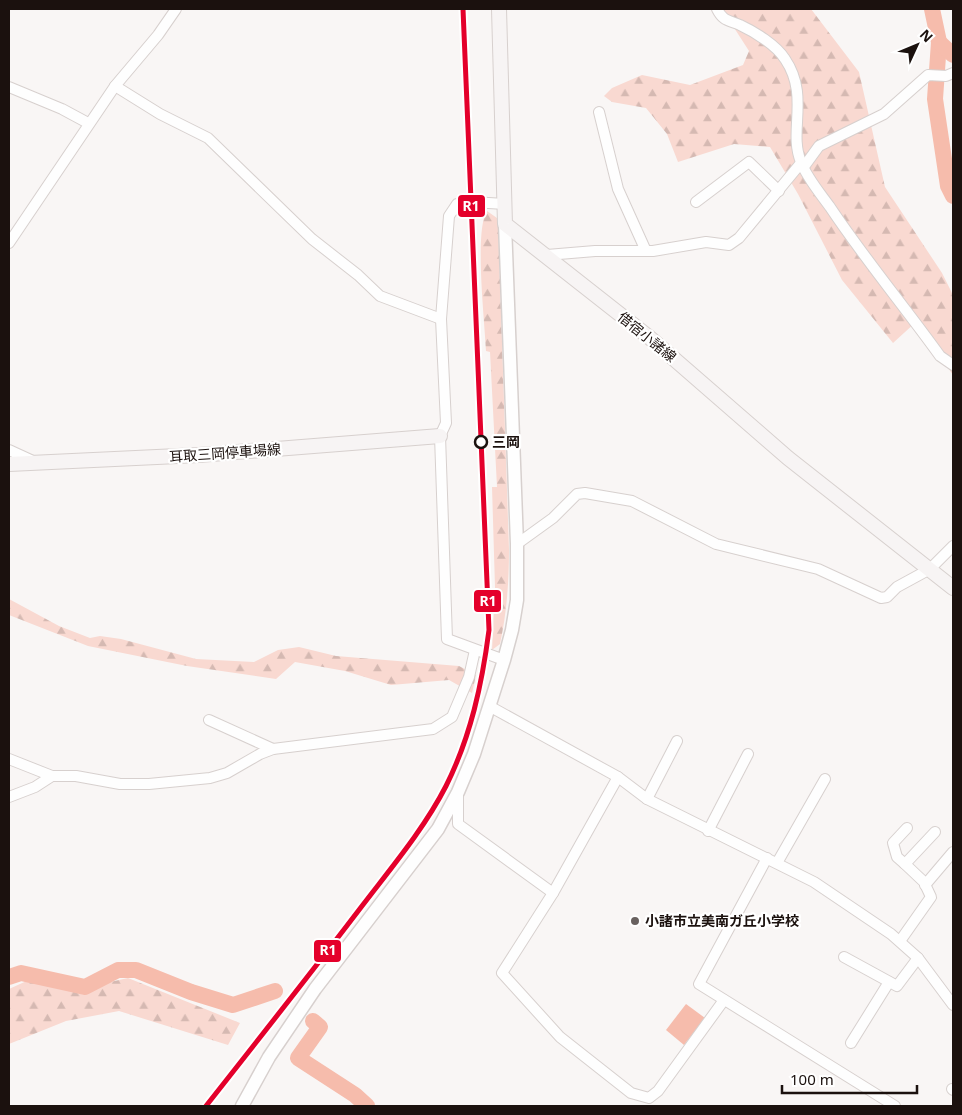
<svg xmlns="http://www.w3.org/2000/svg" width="962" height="1115" font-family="'Noto Sans','Noto Sans JP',sans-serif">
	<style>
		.forest { fill: url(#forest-firs) }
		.water { fill: #f6bcac }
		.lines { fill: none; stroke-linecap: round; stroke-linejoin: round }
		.river { stroke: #f6bcac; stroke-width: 16 }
		.minor-casing { stroke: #d7d0ce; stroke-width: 12 }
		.tertiary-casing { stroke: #d7d0ce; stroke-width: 15 }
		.secondary-casing { stroke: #d7d0ce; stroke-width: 16 }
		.minor { stroke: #fefefe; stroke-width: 10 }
		.tertiary { stroke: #fefefe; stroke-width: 12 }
		.secondary { stroke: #f7f4f4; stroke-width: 14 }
		.rail-1-casing { stroke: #fff; stroke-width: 9 }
		.rail-1 { stroke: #e4002b; stroke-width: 5 }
		.stop-dot { fill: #fff; stroke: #1b110e; stroke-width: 2.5 }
		.poi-dot { fill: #69615f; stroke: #fff; stroke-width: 2 }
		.labels { text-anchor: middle; stroke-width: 4.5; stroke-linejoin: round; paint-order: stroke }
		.street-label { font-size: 14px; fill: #1b110e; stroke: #fff }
		.stop-label { font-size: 14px; font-weight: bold; fill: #1b110e; stroke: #fff; text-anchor: start }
		.poi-label { font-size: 14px; font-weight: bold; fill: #1b110e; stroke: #fff; text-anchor: start }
		.line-badge { stroke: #fff; stroke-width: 2 }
		.badge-label { font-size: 14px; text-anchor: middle; font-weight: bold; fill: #fff }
	</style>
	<defs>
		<pattern id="forest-firs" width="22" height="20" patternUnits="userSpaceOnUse" patternTransform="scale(1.25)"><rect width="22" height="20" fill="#f9d9d1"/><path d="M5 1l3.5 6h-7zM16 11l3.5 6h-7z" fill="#d5b9b2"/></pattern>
	</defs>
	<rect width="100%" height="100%" fill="#f9f6f5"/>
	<g class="forest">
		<path d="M 722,9 L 811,9 L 859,72 L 885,187 L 942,273 L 953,295 L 953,375 L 916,322 L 893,343 L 842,280 L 798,194 L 770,147 L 734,144 L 678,162 L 667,134 L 646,108 L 612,102 L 604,96 L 612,88 L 642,75 L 690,85 L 743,65 L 749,51 Z"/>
		<path d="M 487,211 L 497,218 L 498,223 L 509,549 C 509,581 507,612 500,644 L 492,650 L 495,587 L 492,487 L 497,487 L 490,352 L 486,351 C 485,324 474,230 487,211 Z"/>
		<path d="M 9,599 L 59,626 L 90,638 L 100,636 L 121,639 L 196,659 L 254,662 L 278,650 L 299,647 L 336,656 L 459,666 L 476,675 L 472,693 L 449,680 L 391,685 L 345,671 L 295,662 L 276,679 L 187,666 L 88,646 L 9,615 Z"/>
		<path d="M 128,978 L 240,1023 L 228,1045 L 119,1011 L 66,1021 L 9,1044 L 9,989 L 31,979 L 71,983 L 110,982 Z"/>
	</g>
	<path class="water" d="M 686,1004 L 705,1018 L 684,1045 L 666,1030 Z"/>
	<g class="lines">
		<g class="river">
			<path d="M 932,9 L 939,42 L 935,99 L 948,186 L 953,196"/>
			<path d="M 939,42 L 953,55"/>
			<path d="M 9,977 L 21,973 L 85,987 L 118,970 L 136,970 L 191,992 L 233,1005 L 275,991"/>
			<path d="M 313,1021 L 320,1027 L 298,1058 L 355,1095 L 367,1106"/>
		</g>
		<defs>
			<g id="minor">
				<path d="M 717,9 C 723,21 728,20 740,25 C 755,32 776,45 785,59 C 810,96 788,131 801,162 C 807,178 820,193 830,207 C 864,258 904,306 940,356 L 953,365"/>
				<path d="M 115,86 L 160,114 L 208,138 L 312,239 L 358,275 L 380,296 L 441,319"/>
				<path d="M 9,87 L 62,109 L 88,123"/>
				<path d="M 599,112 L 618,189 L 646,251"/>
				<path d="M 803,168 L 819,146 L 884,114 L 928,75 L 946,76 L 953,73"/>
				<path d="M 696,202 L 749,162 L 779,191"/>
				<path d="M 9,243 L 115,86 L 158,35 L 176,9"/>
				<path d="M 547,255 L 595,251 L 653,251 L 706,242 L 729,245 L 739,238 L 801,163"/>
				<path d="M 9,450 L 33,461"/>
				<path d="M 517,544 L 553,518 L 577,494 L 585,493 L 632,501 L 716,544 L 818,569 L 881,598 L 887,597 L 897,587 L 930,569 L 953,546"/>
				<path d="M 504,660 L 447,639 L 440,436 L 446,423 L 441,319 L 449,216 L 457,204 L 472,202 L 505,204"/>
				<path d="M 489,706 L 618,777 L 647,799 L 814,882 L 891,934 L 918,958 L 953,1005"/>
				<path d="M 209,720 L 273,749"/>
				<path d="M 9,759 L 52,776 L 76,776 L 120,784 L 149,784 L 210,778 L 227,773 L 260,754 L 273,749 L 433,729 L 452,717 L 469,677 L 475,650"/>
				<path d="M 458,792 L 458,824 L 553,893 L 618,777"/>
				<path d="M 9,797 L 35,787 L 52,776"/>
				<path d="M 647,799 L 677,741"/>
				<path d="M 708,831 L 748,754"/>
				<path d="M 767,858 L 699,984 L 895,1106"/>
				<path d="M 777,863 L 825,779"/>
				<path d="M 905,864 L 897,857 L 893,843 L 907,828"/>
				<path d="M 925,885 L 953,852"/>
				<path d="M 553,893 L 502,973 L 560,1037 L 631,1093 L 649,1098 L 658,1091 L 724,1000"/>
				<path d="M 900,941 L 931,897 L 924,882 L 905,864 L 935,832"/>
				<path d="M 844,957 L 897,986 L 918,958"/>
				<path d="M 851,1043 L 889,982"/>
				<path d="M 952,1089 L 953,1090"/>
			</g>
			<path id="tertiary" d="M 242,1106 L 269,1057 L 315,989 L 438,829 L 458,792 L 474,754 L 504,660 L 512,630 L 517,600 L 517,544 L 505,224"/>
			<g id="secondary">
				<path d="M 499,9 L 505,224 L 650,338 L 788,458 L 953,588"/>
				<path d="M 9,464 L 199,455 L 440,436"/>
			</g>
		</defs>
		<use href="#minor" class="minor-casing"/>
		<use href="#tertiary" class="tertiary-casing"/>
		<use href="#secondary" class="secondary-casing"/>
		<use href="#minor" class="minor"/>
		<use href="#tertiary" class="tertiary"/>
		<use href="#secondary" class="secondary"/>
		<defs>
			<path id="rail-1" d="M 206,1106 C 258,1040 311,973 362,906 C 391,868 424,829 446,786 C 471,736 482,684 489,630 L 463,9"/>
		</defs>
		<use href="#rail-1" class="rail-1-casing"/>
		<use href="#rail-1" class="rail-1"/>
	</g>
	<circle class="stop-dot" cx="481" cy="442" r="6"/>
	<circle class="poi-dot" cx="635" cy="921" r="5"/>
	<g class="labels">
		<g class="street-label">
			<text transform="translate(647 337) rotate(39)" y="5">借宿小諸線</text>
			<text transform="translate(225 453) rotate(-4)" y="5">耳取三岡停車場線</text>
		</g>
		<g class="stop-label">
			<text x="492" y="447">三岡</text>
		</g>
		<g class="poi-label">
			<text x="645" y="926">小諸市立美南ガ丘小学校</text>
		</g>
	</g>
	<g class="line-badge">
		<rect x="457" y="194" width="29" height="24" rx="5" fill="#e4002b"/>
		<rect x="473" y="589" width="29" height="24" rx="5" fill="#e4002b"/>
		<rect x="313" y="939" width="29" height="24" rx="5" fill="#e4002b"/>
	</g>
	<g class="badge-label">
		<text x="471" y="211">R1</text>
		<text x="488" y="606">R1</text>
		<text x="328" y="955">R1</text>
	</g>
	<rect width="962" height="1115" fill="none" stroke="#1b110e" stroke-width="20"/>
	<g transform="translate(917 45) rotate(46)" stroke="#ffffff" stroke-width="4" paint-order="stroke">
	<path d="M0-4L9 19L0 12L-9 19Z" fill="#1b110e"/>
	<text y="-8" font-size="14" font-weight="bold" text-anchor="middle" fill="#1b110e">N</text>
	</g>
	<path d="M782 1085v8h135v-8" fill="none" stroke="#1b110e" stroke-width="2.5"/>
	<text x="790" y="1085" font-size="15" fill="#1b110e" stroke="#ffffff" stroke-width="4" paint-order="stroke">100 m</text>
</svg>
